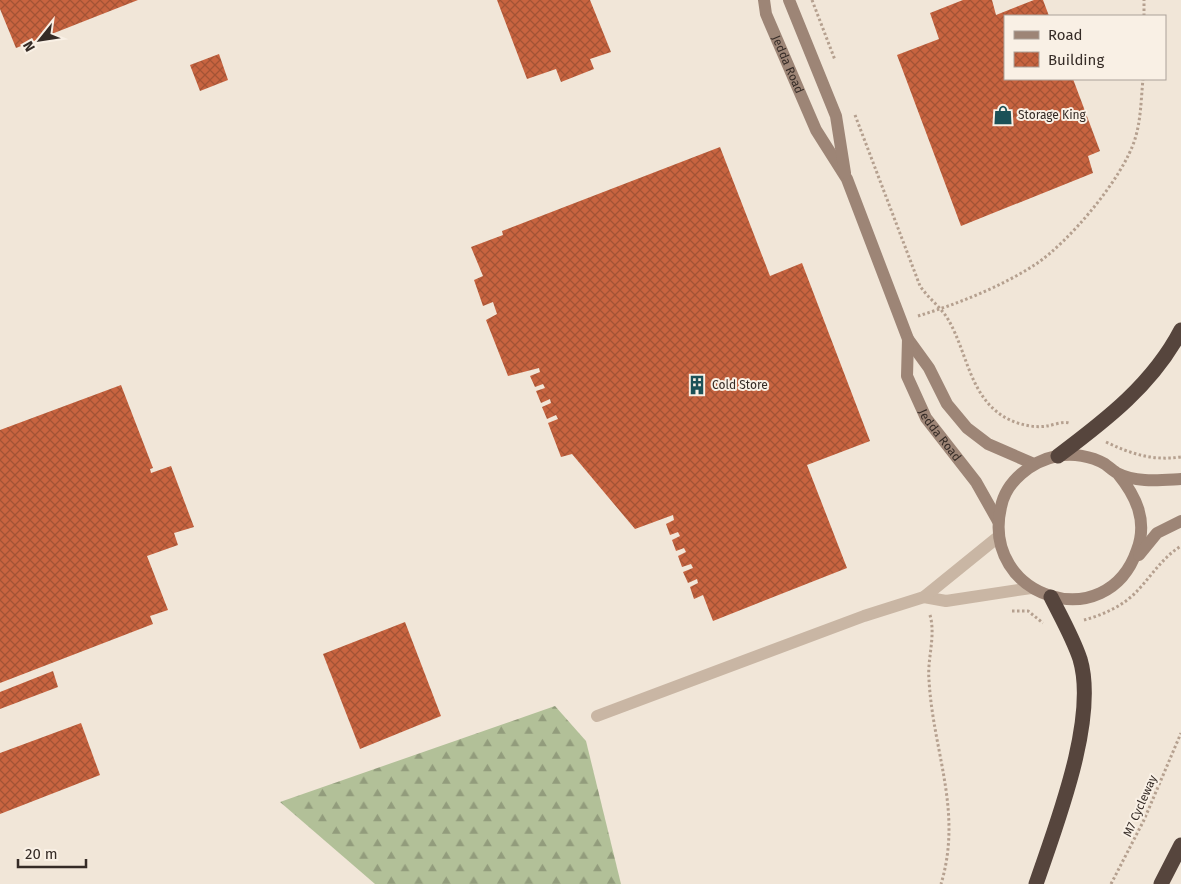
<svg xmlns="http://www.w3.org/2000/svg" width="1181" height="884" font-family="'Fira Sans',sans-serif">
	<style>
		.forest { fill: url(#forest-firs) }
		.building { fill: url(#building-cross-hatch) }
		.lines { fill: none; stroke-linecap: round; stroke-linejoin: round }
		.path { stroke: #b5a08f; stroke-width: 3; stroke-dasharray: 2.5 2.5; stroke-linecap: butt }
		.service { stroke: #c9b6a4; stroke-width: 12 }
		.secondary { stroke: #9d8576; stroke-width: 12 }
		.motorway { stroke: #56453d; stroke-width: 15 }
		.labels { text-anchor: middle; stroke-width: 4; stroke-linejoin: round; paint-order: stroke }
		.street-label { font-size: 12px; fill: #352b26; stroke: #f9f0e5 }
		.poi-label { font-size: 12px; fill: #352b26; stroke: #f9f0e5; text-anchor: start }
	</style>
	<defs>
		<pattern id="forest-firs" width="22" height="20" patternUnits="userSpaceOnUse" patternTransform="scale(1.25)"><rect width="22" height="20" fill="#b2c098"/><path d="M5 1l3.5 6h-7zM16 11l3.5 6h-7z" fill="#929c7c"/></pattern>
		<pattern id="building-cross-hatch" width="8" height="8" patternUnits="userSpaceOnUse" patternTransform="scale(1.25)"><rect width="8" height="8" fill="#c86440"/><path d="M0 0l8 8M0 8l8-8" fill="none" stroke="#a35335"/></pattern>
	</defs>
	<rect width="100%" height="100%" fill="#f1e6d8"/>
	<path class="forest" d="M 555,706 L 586,741 L 621,884 L 375,884 L 280,802 Z"/>
	<g class="building">
		<path d="M 0,0 L 138,0 L 16,48 L 0,9 Z"/>
		<path d="M 497,0 L 590,0 L 611,52 L 590,59 L 594,69 L 561,82 L 556,69 L 527,79 Z"/>
		<path d="M 963,0 L 992,0 L 996,15 L 1034,0 L 1043,0 L 1049,16 L 1005,16 L 1005,79 L 1073,79 L 1100,151 L 1088,156 L 1093,173 L 961,226 L 897,55 L 939,39 L 930,13 Z"/>
		<path d="M 219,54 L 228,80 L 200,91 L 190,65 Z"/>
		<path d="M 720,147 L 770,276 L 802,263 L 870,441 L 807,465 L 847,568 L 713,621 L 703,595 L 694,599 L 690,587 L 698,583 L 697,579 L 688,583 L 683,572 L 693,568 L 691,564 L 682,567 L 678,556 L 686,552 L 684,548 L 676,551 L 672,540 L 680,536 L 678,532 L 670,535 L 666,524 L 674,520 L 673,515 L 635,529 L 572,454 L 561,457 L 548,423 L 558,419 L 556,415 L 547,419 L 542,407 L 551,403 L 550,399 L 541,403 L 536,391 L 545,388 L 543,384 L 535,387 L 530,376 L 540,372 L 539,368 L 508,376 L 486,320 L 497,314 L 493,302 L 483,306 L 474,280 L 483,276 L 471,247 L 503,235 L 502,231 Z"/>
		<path d="M 121,385 L 153,468 L 150,469 L 151,473 L 171,466 L 194,527 L 174,533 L 178,545 L 147,556 L 168,610 L 150,616 L 153,624 L 0,683 L 0,430 Z"/>
		<path d="M 405,622 L 441,716 L 360,749 L 323,654 Z"/>
		<path d="M 53,671 L 58,687 L 0,709 L 0,692 Z"/>
		<path d="M 81,723 L 100,775 L 0,814 L 0,753 Z"/>
	</g>
	<g class="lines">
		<g class="path">
			<path d="M 812,0 L 835,60"/>
			<path d="M 1144,16 L 1144,0"/>
			<path d="M 855,115 L 920,286 C 928,298 942,308 949,321 C 968,354 970,401 1010,420 C 1021,425 1035,428 1047,426 C 1054,425 1063,421 1069,423"/>
			<path d="M 918,316 C 957,304 1001,287 1036,264 C 1069,242 1123,178 1135,139 C 1141,120 1141,99 1143,79"/>
			<path d="M 1106,442 C 1131,454 1153,461 1181,457"/>
			<path d="M 1012,611 L 1028,611 L 1043,623"/>
			<path d="M 930,615 C 936,636 927,659 929,680 C 933,752 963,811 941,884"/>
			<path d="M 1084,620 C 1103,615 1125,605 1138,590 C 1153,574 1162,558 1181,546"/>
			<path d="M 1111,884 L 1144,820 L 1181,733"/>
		</g>
		<g class="service">
			<path d="M 924,597 L 946,601 L 1031,588"/>
			<path d="M 597,716 L 864,616 L 924,597 L 998,537"/>
		</g>
		<g class="secondary">
			<path id="s1" d="M 764,0 L 766,14 L 816,130 L 847,179 L 908,339 L 929,368 L 947,404 L 967,428 L 988,444 L 1034,464"/>
			<path d="M 789,0 L 836,116 L 845,173"/>
			<path id="s2" d="M 908,339 L 907,376 L 926,418 L 976,482 L 998,521"/>
			<path d="M 1118,474 C 1136,496 1148,521 1137,550 C 1107,638 980,598 1001,507 C 1006,481 1032,461 1057,456 C 1073,453 1091,456 1105,464 C 1109,467 1113,471 1117,473 C 1136,483 1161,480 1181,479"/>
			<path d="M 1139,555 L 1157,533 L 1181,521"/>
		</g>
		<g class="motorway">
			<path d="M 1058,456 C 1106,420 1153,384 1181,330"/>
			<path d="M 1036,884 C 1056,825 1098,719 1080,659 C 1073,638 1061,617 1051,597"/>
			<path d="M 1161,884 L 1181,845"/>
		</g>
	</g>
	<defs>
		<symbol id="shop-bare" viewBox="-9 -9 18 18"><path d="M-5-2.5h2.3a2.7 3.5 0 0 1 5.4 0H5L5.5 6h-11ZM-1.5-2.5h3a1.5 2.3 0 0 0-3 0Z" fill="#1b5157" stroke="#f9f0e5" stroke-width="2.5" paint-order="stroke"/></symbol>
		<symbol id="building-bare" viewBox="-9 -9 18 18"><path d="M-4-6H4V6H1V3H-1V6H-4ZM-2.5-4.3h1.7v1.8h-1.7ZM.8-4.3h1.7v1.8H.8ZM-2.5-1h1.7V.8h-1.7ZM.8-1h1.7V.8H.8Z" fill="#1b5157" stroke="#f9f0e5" stroke-width="2.5" paint-order="stroke"/></symbol>
	</defs>
	<g fill-rule="evenodd">
		<use href="#shop-bare" x="989" y="101" width="28" height="28"/>
		<use href="#building-bare" x="683" y="371" width="28" height="28"/>
	</g>
	<g class="labels">
		<g class="street-label">
			<text dy="4" stroke="none"><textPath href="#s1" startOffset="69">Jedda Road</textPath></text>
			<text dy="4" stroke="none"><textPath href="#s2" startOffset="105">Jedda Road</textPath></text>
			<text transform="translate(1140 806) rotate(-66)" y="4">M7 Cycleway</text>
		</g>
		<g class="poi-label">
			<text x="1018" y="119">Storage King</text>
			<text x="712" y="389">Cold Store</text>
		</g>
	</g>
	<rect x="1004" y="15" width="162" height="65" fill="#f9f0e5" stroke="#aba199"/>
	<rect x="1014" y="31" width="25" height="8" fill="#9d8576" stroke="#aba199"/>
	<text x="1048" y="40" font-size="15" fill="#352b26">Road</text>
	<rect x="1014" y="52" width="25" height="15" fill="url(#building-cross-hatch)" stroke="#aba199"/>
	<text x="1048" y="65" font-size="15" fill="#352b26">Building</text>
	<g transform="translate(40 40) rotate(240)" stroke="#f9f0e5" stroke-width="4" paint-order="stroke">
	<path d="M0-4L9 19L0 12L-9 19Z" fill="#352b26"/>
	<text y="-8" font-size="14" font-weight="bold" text-anchor="middle" fill="#352b26">N</text>
	</g>
	<path d="M18 859v8h68v-8" fill="none" stroke="#352b26" stroke-width="2.5"/>
	<text x="25" y="859" font-size="15" fill="#352b26" stroke="#f9f0e5" stroke-width="4" paint-order="stroke">20 m</text>
</svg>
